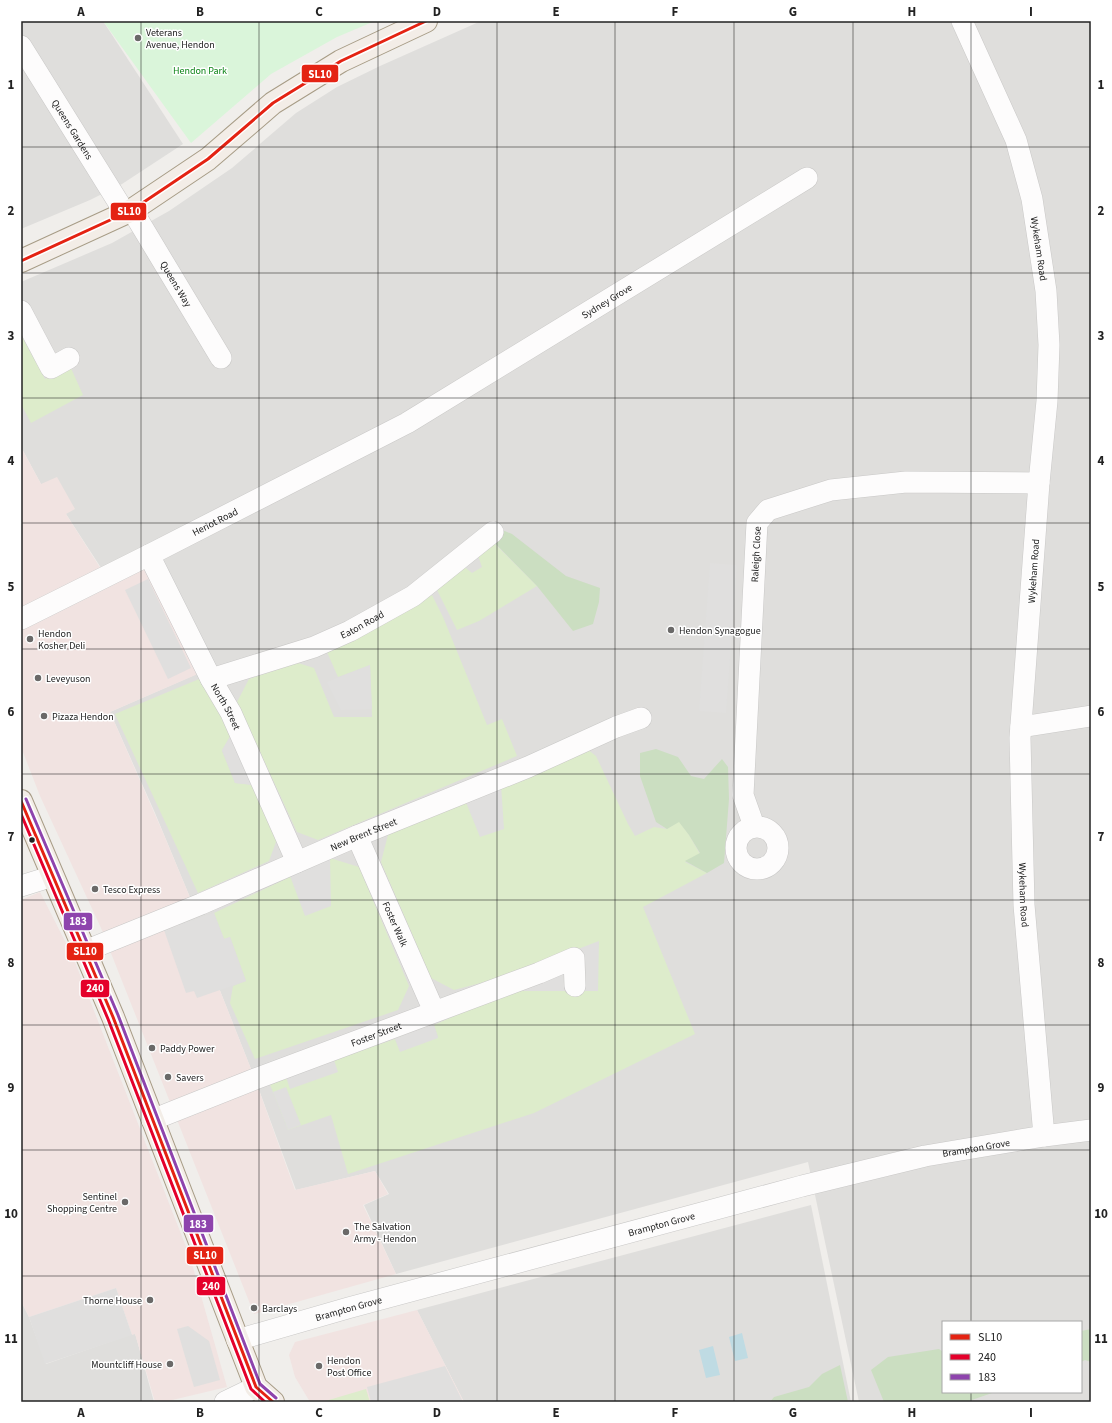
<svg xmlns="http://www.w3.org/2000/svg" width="1112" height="1423" font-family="'Source Sans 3',sans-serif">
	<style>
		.residential { fill: #dfdedc; fill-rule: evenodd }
		.commercial { fill: #f1e3e1 }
		.grass { fill: #ddeccb }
		.forest { fill: #cbdec1 }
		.park { fill: #daf5da }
		.parking { fill: #e0dfde }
		.water { fill: #bfdbe3 }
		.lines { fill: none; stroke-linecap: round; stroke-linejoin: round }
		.minor-casing { stroke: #c9c8c7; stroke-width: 22 }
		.major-casing { stroke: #a79c86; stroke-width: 24 }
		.minor { stroke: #fdfcfc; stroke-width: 21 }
		.major { stroke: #f3ede7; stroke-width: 22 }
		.bus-1-casing { stroke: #fff; stroke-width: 6 }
		.bus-2-casing { stroke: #fff; stroke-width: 6 }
		.bus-3-casing { stroke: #fff; stroke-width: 6 }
		.bus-1 { stroke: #e42313; stroke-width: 3 }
		.bus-2 { stroke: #e4002b; stroke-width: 3 }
		.bus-3 { stroke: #8e44ad; stroke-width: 3 }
		.grid { fill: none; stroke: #222; stroke-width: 1; stroke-opacity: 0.55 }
		.poi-dot { fill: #6a6968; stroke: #fff; stroke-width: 1.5 }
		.bus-dot { fill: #222; stroke: #fff; stroke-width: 1.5 }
		.labels { text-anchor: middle; stroke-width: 3; stroke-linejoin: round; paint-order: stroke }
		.poi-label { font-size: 10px; fill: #222; stroke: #fff; text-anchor: start }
		.park-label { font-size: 10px; fill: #0c8416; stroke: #fff }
		.street-label { font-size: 10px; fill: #222; stroke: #fff }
		.line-badge { stroke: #fff; stroke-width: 1.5 }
		.badge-label { font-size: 11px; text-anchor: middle; font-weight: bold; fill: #fff }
		.neatline { fill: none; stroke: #222; stroke-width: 1.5 }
		.grid-label { font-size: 13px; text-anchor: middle; font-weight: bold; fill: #222 }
	</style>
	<rect width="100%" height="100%" fill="#f0eeeb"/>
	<g class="residential">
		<path d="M 21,21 L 103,21 L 183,144 L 122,184 L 90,200 L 21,229 Z"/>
		<path d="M 481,21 L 1091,21 L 1091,1402 L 859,1402 L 808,1162 L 396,1274 L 364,1205 L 389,1194 L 375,1171 L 296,1190 L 255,1079 L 219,988 L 205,992 L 174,915 L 194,907 L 155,813 L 110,712 L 206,670 L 107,577 L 66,514 L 41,484 L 21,447 L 21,282 L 112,243 L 169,211 L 232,168 L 296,113 L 337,87 L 380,66 ZM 943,1322 L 1081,1322 L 1081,1392 L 943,1392 Z"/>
		<path d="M 811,1205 L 851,1402 L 464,1402 L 417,1310 Z"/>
		<path d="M 21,1301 L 29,1317 L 46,1364 L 135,1333 L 154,1402 L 21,1402 Z"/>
	</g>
	<g class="commercial">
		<path d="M 21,447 L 41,484 L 57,477 L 75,509 L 66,514 L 106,577 L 149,555 L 207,670 L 110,712 L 164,835 L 194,907 L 174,916 L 204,991 L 219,988 L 255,1079 L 295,1190 L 375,1171 L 388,1194 L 363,1205 L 396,1274 L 254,1314 L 101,928 L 40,796 L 21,747 Z"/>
		<path d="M 40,892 L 73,957 L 190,1257 L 227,1387 L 164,1402 L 155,1402 L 135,1334 L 132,1335 L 116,1288 L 29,1317 L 21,1301 L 21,900 Z"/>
		<path d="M 417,1310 L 464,1402 L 310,1402 L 295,1377 L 289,1355 L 295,1342 Z"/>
	</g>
	<g class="grass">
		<path d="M 21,335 L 45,379 L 70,366 L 83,395 L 31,423 L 21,404 Z"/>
		<path d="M 490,539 L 537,586 L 479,621 L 457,630 L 436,588 L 462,565 L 472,573 L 482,567 L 476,550 Z"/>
		<path d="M 432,595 L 443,617 L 487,725 L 502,719 L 517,756 L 318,840 L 297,832 L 237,702 L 249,679 L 298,663 L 314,668 L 334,717 L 372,717 L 370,665 L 338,677 L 327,652 Z"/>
		<path d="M 204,677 L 232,733 L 222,751 L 235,783 L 253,785 L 277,839 L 269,861 L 198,893 L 115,714 Z"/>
		<path d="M 587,749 L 596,756 L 628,824 L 635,836 L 654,827 L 667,829 L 679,821 L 689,835 L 700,854 L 685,862 L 707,873 L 643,907 L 695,1034 L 534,1113 L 348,1174 L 331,1115 L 288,1130 L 269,1082 L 395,1039 L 400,1051 L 438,1037 L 434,1025 L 511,991 L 507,976 L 454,990 L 431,978 L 381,862 L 388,835 Z"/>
		<path d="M 330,858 L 359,867 L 409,986 L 398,1010 L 255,1059 L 230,1003 L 233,986 L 246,981 L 230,937 L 224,939 L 214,913 Z"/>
		<path d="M 366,1389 L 370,1402 L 322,1402 Z"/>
	</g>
	<g class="forest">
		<path d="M 490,525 L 512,534 L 566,576 L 600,588 L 599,602 L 593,624 L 573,631 L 537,586 L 484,532 Z"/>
		<path d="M 656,749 L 678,757 L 691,776 L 704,779 L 722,759 L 728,767 L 729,799 L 724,863 L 707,873 L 685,861 L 700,853 L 689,835 L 679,822 L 667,829 L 656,822 L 640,776 L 640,753 Z"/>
		<path d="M 1091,1329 L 1091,1362 L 1085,1360 L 1081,1362 L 1081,1331 Z"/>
		<path d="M 939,1349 L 943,1352 L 943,1392 L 995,1392 L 966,1402 L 884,1402 L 871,1370 L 888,1357 Z"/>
		<path d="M 840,1365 L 848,1402 L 770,1402 L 774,1397 L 809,1387 L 822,1374 Z"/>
	</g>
	<path class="park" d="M 103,21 L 375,21 L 337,37 L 271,74 L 191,143 Z"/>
	<g class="parking">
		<path d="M 710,563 L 737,565 L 726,713 L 699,711 Z"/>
		<path d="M 148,579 L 191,668 L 168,679 L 125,590 Z"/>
		<path d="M 370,665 L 372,709 L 341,710 L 327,682 Z"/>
		<path d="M 232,733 L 253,785 L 235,783 L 222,750 Z"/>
		<path d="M 501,785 L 504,829 L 480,837 L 465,800 Z"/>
		<path d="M 330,858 L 331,906 L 305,916 L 290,876 Z"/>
		<path d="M 214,913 L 224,939 L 230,937 L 246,981 L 197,998 L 194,991 L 186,993 L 164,930 Z"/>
		<path d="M 599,941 L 598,991 L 511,991 L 507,976 Z"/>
		<path d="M 434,1025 L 438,1038 L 400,1052 L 395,1039 Z"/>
		<path d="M 334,1060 L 338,1072 L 290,1089 L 286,1077 Z"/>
		<path d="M 286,1087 L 301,1125 L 288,1130 L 273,1092 Z"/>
		<path d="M 116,1288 L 132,1335 L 45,1364 L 29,1317 Z"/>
		<path d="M 188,1326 L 209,1341 L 220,1380 L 194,1387 L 177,1329 Z"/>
		<path d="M 445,1366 L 463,1402 L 371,1402 L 367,1387 Z"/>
	</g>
	<g class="water">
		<path d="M 742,1333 L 748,1358 L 735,1361 L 729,1337 Z"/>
		<path d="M 713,1346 L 720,1375 L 706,1378 L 699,1350 Z"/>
	</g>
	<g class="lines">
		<defs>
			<g id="minor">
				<path id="s1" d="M 962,21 L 1016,140 L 1032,199 L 1046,291 L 1049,345 L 1047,401 L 1039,483 L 1020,738 L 1024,905 L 1044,1136"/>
				<path id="s2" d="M 21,46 L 125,213"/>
				<path id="s3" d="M 132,210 L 221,358"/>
				<path d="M 21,311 L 51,368 L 69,358"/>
				<path id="s4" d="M 149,555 L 211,679 L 231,713 L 297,862"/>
				<path id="s5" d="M 21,619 L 149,555 L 407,423 L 807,178"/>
				<path id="s6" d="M 211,679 L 314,647 L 350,631 L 413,596 L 493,532"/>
				<path d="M 1021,727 L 1091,716"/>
				<path id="s7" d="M 754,826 L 743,795 L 757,523 L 768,510 L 831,490 L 906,482 L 1039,483"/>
				<circle cx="757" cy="848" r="21"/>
				<path id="s8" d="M 357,836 L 434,1011"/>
				<path d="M 21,886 L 53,876"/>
				<path id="s9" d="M 85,951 L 201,904 L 357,836 L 528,767 L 616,727 L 641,718"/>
				<path id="s10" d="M 152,1120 L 255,1079 L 539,973 L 574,958 L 575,986"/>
				<path id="s11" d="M 237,1340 L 348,1308 L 802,1186 L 925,1156 L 1044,1136 L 1091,1130"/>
				<path d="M 225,1402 L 256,1387"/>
			</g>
			<g id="major">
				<path d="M 21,261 L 132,210 L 208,159 L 273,103 L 341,61 L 426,21"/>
				<path d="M 21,801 L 113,1017 L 256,1387 L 273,1402"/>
			</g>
		</defs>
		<use href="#minor" class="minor-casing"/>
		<use href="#major" class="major-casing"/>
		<use href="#minor" class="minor"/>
		<use href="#major" class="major"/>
		<defs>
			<g id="bus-1">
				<path d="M 21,261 L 132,210 L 208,159 L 273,103 L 341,61 L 426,21"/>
				<path d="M 21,801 L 113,1017 L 256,1387 L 273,1402"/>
			</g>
			<path id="bus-2" d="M 21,814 L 108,1019 L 251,1389 L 265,1402"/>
			<path id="bus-3" d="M 26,799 L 118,1015 L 260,1384 L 276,1398"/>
		</defs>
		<use href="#bus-1" class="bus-1-casing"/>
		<use href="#bus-2" class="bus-2-casing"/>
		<use href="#bus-3" class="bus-3-casing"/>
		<use href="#bus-1" class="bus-1"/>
		<use href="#bus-2" class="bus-2"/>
		<use href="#bus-3" class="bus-3"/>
	</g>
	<path class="grid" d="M 141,21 L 141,1402M 259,21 L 259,1402M 378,21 L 378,1402M 497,21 L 497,1402M 615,21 L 615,1402M 734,21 L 734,1402M 853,21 L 853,1402M 971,21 L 971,1322M 21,147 L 1091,147M 21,273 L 1091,273M 21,398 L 1091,398M 21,523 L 1091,523M 21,649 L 1091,649M 21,774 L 1091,774M 21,900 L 1091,900M 21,1025 L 1091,1025M 21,1150 L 1091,1150M 21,1276 L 1091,1276M 971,1392 L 971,1402"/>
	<g class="poi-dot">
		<circle cx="138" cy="38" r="4"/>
		<circle cx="671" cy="630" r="4"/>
		<circle cx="30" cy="639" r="4"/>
		<circle cx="38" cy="678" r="4"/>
		<circle cx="44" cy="716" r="4"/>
		<circle cx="95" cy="889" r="4"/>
		<circle cx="152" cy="1048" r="4"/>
		<circle cx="168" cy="1077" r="4"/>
		<circle cx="125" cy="1202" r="4"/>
		<circle cx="346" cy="1232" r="4"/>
		<circle cx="150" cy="1300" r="4"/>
		<circle cx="254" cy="1308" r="4"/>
		<circle cx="170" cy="1364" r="4"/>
		<circle cx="319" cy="1366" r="4"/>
	</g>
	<circle class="bus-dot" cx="32" cy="840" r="3.5"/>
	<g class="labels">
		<g class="poi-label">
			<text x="146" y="36">Veterans<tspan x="146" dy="12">Avenue, Hendon</tspan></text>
			<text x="679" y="634">Hendon Synagogue</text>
			<text x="38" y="637">Hendon<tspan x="38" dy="12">Kosher Deli</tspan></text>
			<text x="46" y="682">Leveyuson</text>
			<text x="52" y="720">Pizaza Hendon</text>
			<text x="103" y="893">Tesco Express</text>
			<text x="160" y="1052">Paddy Power</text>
			<text x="176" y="1081">Savers</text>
			<text x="117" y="1200" text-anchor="end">Sentinel<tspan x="117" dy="12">Shopping Centre</tspan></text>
			<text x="354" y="1230">The Salvation<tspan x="354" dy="12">Army - Hendon</tspan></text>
			<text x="142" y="1304" text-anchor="end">Thorne House</text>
			<text x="262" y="1312">Barclays</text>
			<text x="327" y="1364">Hendon<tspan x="327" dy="12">Post Office</tspan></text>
			<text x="162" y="1368" text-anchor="end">Mountcliff House</text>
		</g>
		<g class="park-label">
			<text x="200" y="74">Hendon Park</text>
		</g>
		<g class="street-label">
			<text dy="4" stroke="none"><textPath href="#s2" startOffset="98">Queens Gardens</textPath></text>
			<text dy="4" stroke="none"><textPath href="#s1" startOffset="242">Wykeham Road</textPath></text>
			<text dy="4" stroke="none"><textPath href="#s3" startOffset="86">Queens Way</textPath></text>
			<text dy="4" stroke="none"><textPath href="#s5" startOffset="667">Sydney Grove</textPath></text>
			<text dy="4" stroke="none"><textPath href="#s5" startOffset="217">Heriot Road</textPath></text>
			<text dy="4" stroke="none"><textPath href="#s7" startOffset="274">Raleigh Close</textPath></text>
			<text transform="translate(1033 571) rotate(-86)" y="4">Wykeham Road</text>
			<text dy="4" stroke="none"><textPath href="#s6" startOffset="161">Eaton Road</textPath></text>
			<text dy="4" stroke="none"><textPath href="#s4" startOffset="170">North Street</textPath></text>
			<text dy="4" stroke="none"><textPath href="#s9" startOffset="302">New Brent Street</textPath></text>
			<text dy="4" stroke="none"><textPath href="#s1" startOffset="890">Wykeham Road</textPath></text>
			<text dy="4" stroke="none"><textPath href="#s8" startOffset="96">Foster Walk</textPath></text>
			<text dy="4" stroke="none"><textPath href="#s10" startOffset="240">Foster Street</textPath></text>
			<text dy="4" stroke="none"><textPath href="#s11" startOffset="764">Brampton Grove</textPath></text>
			<text dy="4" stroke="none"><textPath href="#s11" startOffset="440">Brampton Grove</textPath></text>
			<text dy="4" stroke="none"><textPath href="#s11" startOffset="116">Brampton Grove</textPath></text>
		</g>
	</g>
	<g class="line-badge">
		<rect x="301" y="64" width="38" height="19" rx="4" fill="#e42313"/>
		<rect x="110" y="202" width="37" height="19" rx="4" fill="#e42313"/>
		<rect x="63" y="912" width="30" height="19" rx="4" fill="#8e44ad"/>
		<rect x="66" y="942" width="38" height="19" rx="4" fill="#e42313"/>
		<rect x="80" y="979" width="30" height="19" rx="4" fill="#e4002b"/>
		<rect x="183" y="1214" width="31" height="19" rx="4" fill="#8e44ad"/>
		<rect x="186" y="1246" width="38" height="19" rx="4" fill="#e42313"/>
		<rect x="196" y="1276" width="30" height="20" rx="4" fill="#e4002b"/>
	</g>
	<g class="badge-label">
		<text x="320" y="78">SL10</text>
		<text x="129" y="215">SL10</text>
		<text x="78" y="925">183</text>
		<text x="85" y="955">SL10</text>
		<text x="95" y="992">240</text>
		<text x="198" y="1228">183</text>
		<text x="205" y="1259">SL10</text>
		<text x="211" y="1290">240</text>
	</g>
	<rect width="1112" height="1423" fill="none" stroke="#ffffff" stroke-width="44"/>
	<rect x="942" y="1321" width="140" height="72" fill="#ffffff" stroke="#a7a7a7"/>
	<rect x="950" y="1334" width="20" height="6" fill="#e42313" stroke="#a7a7a7"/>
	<text x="978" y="1341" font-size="12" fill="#222222">SL10</text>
	<rect x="950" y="1354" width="20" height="6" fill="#e4002b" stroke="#a7a7a7"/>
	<text x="978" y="1361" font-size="12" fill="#222222">240</text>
	<rect x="950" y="1374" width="20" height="6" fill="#8e44ad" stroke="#a7a7a7"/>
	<text x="978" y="1381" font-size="12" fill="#222222">183</text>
	<rect x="22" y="22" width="1068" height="1379" class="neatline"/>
	<g class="grid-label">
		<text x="81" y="16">A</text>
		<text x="200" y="16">B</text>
		<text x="319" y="16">C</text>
		<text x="437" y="16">D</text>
		<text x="556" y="16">E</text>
		<text x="675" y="16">F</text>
		<text x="793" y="16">G</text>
		<text x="912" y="16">H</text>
		<text x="1031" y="16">I</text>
		<text x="11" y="89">1</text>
		<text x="1101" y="89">1</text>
		<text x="11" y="215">2</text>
		<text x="1101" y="215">2</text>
		<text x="11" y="340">3</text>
		<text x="1101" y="340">3</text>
		<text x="11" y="465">4</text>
		<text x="1101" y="465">4</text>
		<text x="11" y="591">5</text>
		<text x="1101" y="591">5</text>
		<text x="11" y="716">6</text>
		<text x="1101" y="716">6</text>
		<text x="11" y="841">7</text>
		<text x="1101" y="841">7</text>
		<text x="11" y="967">8</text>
		<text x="1101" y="967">8</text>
		<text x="11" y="1092">9</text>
		<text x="1101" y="1092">9</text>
		<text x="11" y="1218">10</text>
		<text x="1101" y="1218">10</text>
		<text x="11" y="1343">11</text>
		<text x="1101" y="1343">11</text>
		<text x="81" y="1417">A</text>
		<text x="200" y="1417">B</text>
		<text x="319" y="1417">C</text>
		<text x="437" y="1417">D</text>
		<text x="556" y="1417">E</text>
		<text x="675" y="1417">F</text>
		<text x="793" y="1417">G</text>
		<text x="912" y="1417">H</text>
		<text x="1031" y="1417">I</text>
	</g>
</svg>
